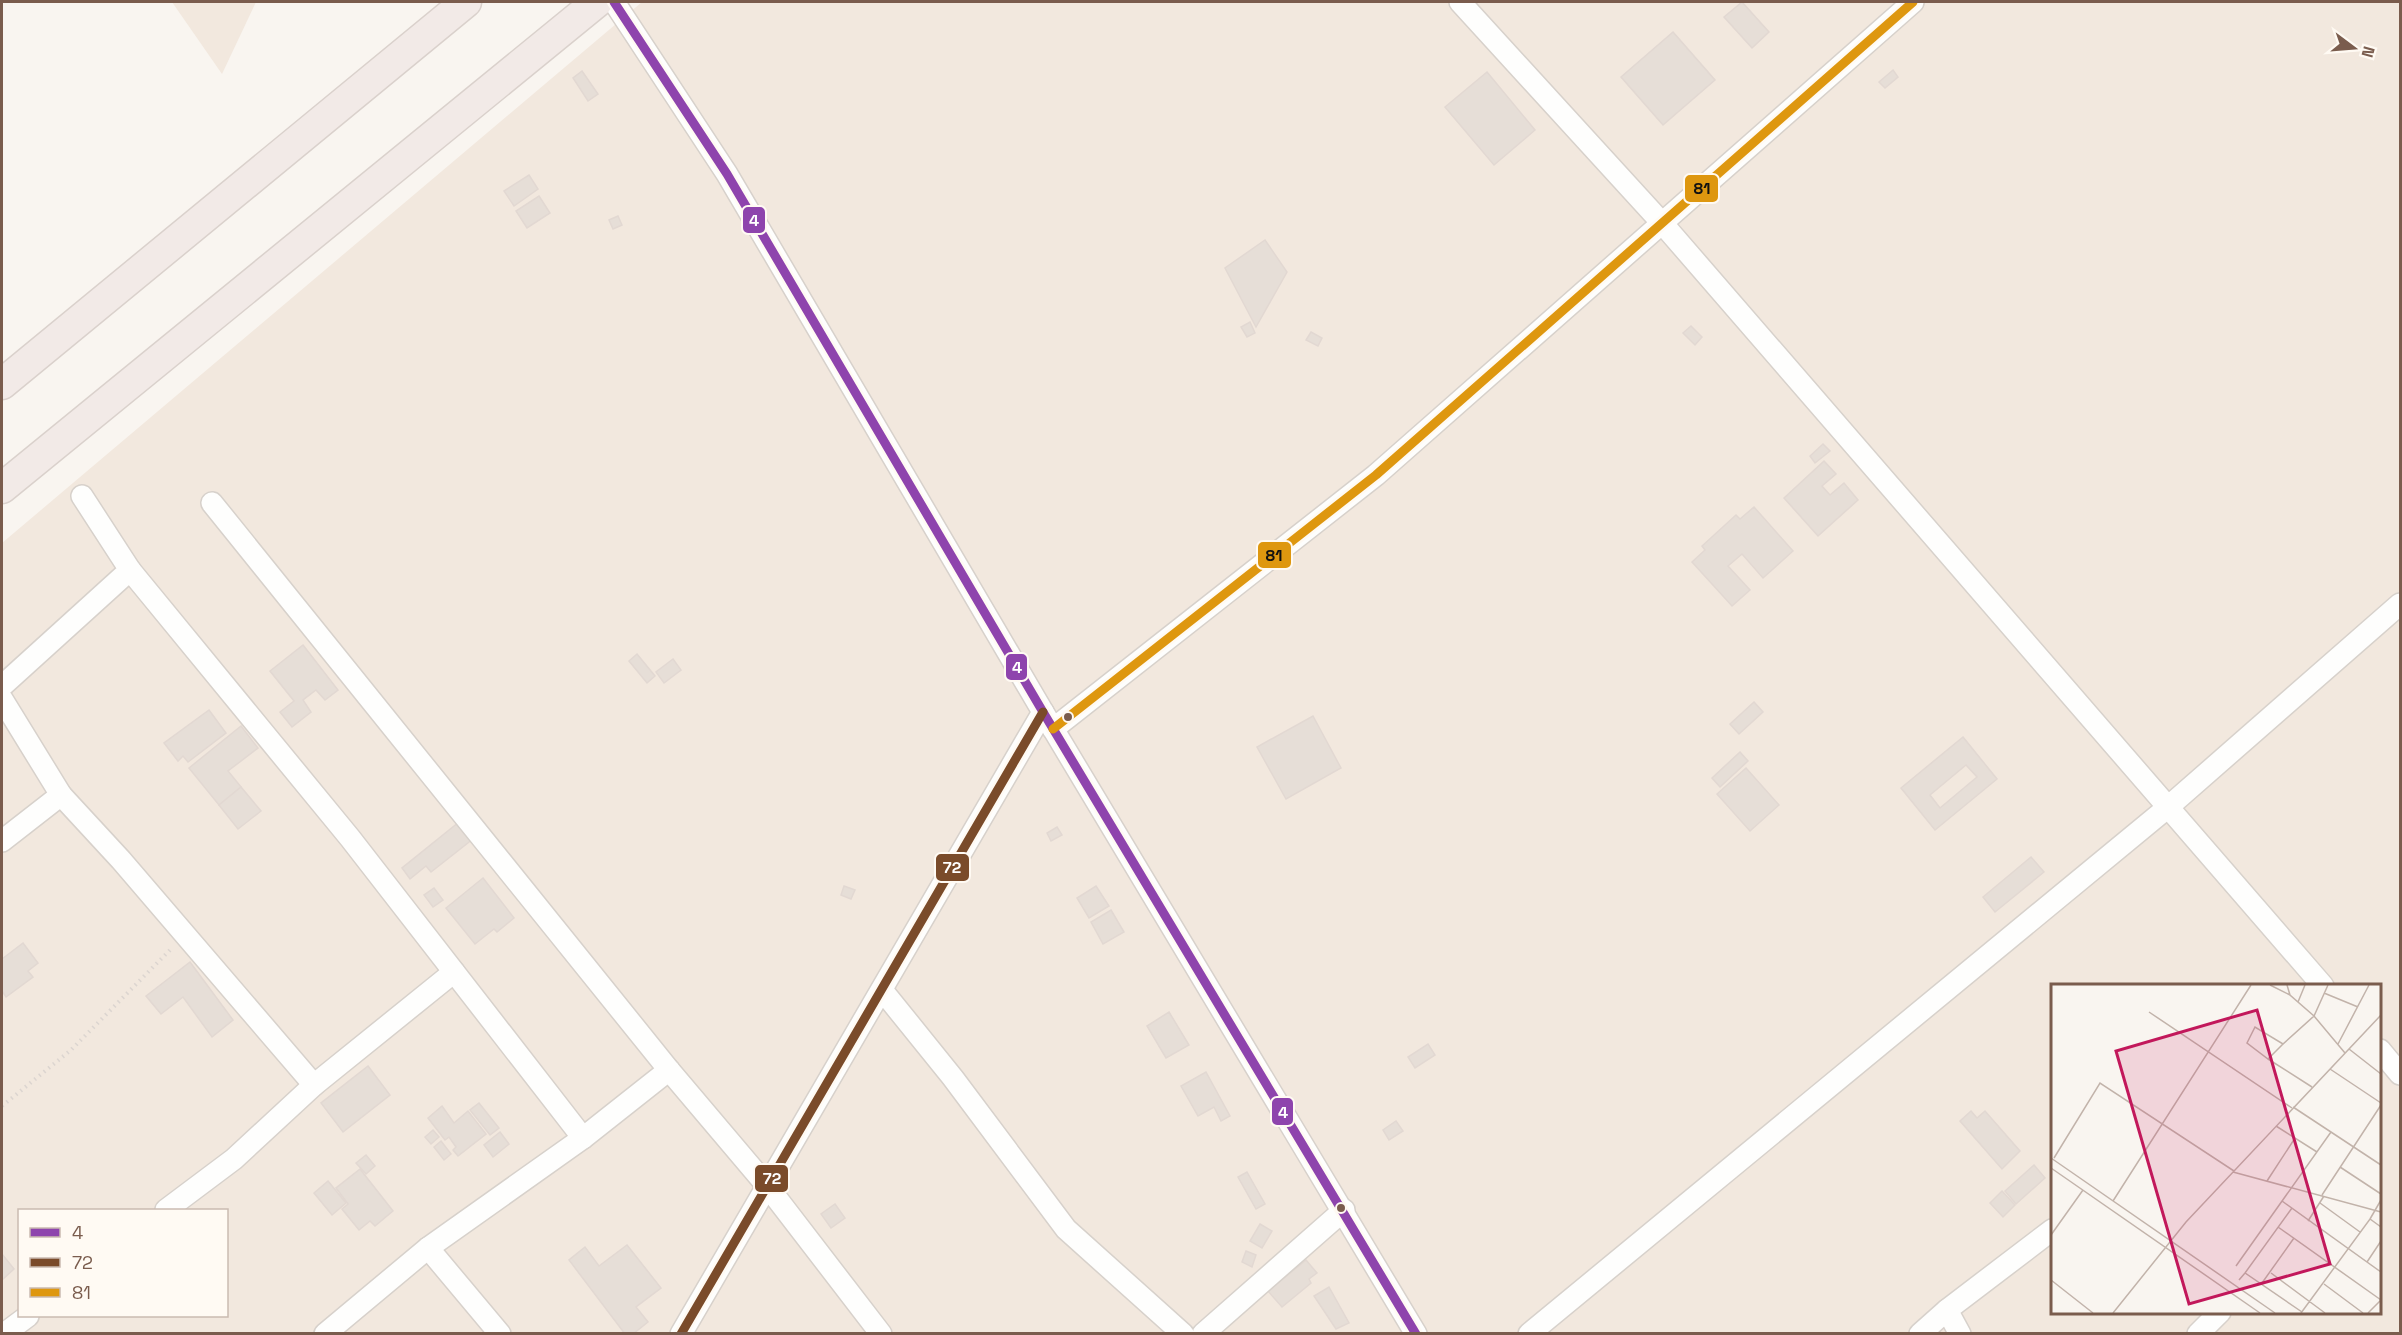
<svg xmlns="http://www.w3.org/2000/svg" width="2402" height="1335" font-family="'Space Grotesk',sans-serif">
	<style>
		.residential { fill: #f2e8de; fill-rule: evenodd }
		.building { fill: #e6ded7; stroke: #e2d8d2; stroke-width: 1.5; fill-rule: evenodd }
		.lines { fill: none; stroke-linecap: round; stroke-linejoin: round }
		.minor-casing { stroke: #d7d1cb; stroke-width: 24 }
		.highway-casing { stroke: #dad1cc; stroke-width: 33 }
		.path { stroke: #dcd5d0; stroke-width: 4; stroke-dasharray: 1.5 4.5; stroke-linecap: butt }
		.minor { stroke: #fefefd; stroke-width: 21 }
		.highway { stroke: #f2eae7; stroke-width: 30 }
		.bus-1-casing { stroke: #fffaf3; stroke-width: 14 }
		.bus-2-casing { stroke: #fffaf3; stroke-width: 14 }
		.bus-3-casing { stroke: #fffaf3; stroke-width: 14 }
		.bus-1 { stroke: #8e44ad; stroke-width: 9 }
		.bus-2 { stroke: #7a4b2a; stroke-width: 9 }
		.bus-3 { stroke: #de970f; stroke-width: 9 }
		.bus-dot { fill: #7a5c4d; stroke: #fffaf3; stroke-width: 2 }
		.inset-road { fill: none; stroke: #c2b3aa; stroke-width: 1.5 }
		.view { fill: #c2185b; fill-opacity: 0.15; stroke: #c2185b; stroke-width: 3 }
		.inset-edge { fill: none; stroke: #7a5c4d; stroke-width: 3 }
		.line-badge { stroke: #fffaf3; stroke-width: 2 }
		.badge-label { font-size: 16px; text-anchor: middle; font-weight: bold; fill: #fff }
		.pale-badge-label { font-size: 16px; text-anchor: middle; font-weight: bold; fill: #111 }
	</style>
	<rect width="100%" height="100%" fill="#f9f5f0"/>
	<g class="residential">
		<path d="M 172,2 L 256,2 L 222,74 Z"/>
		<path d="M 642,2 L 2400,2 L 2400,1333 L 2,1333 L 2,543 ZM 2052,986 L 2380,986 L 2380,1312 L 2052,1312 ZM 20,1210 L 226,1210 L 226,1316 L 20,1316 Z"/>
	</g>
	<g class="building">
		<path d="M 1742,2 L 1769,32 L 1752,48 L 1724,17 Z"/>
		<path d="M 1673,32 L 1715,80 L 1663,125 L 1621,77 Z"/>
		<path d="M 1893,70 L 1898,77 L 1885,88 L 1879,82 Z"/>
		<path d="M 582,71 L 598,94 L 588,101 L 573,78 Z"/>
		<path d="M 1487,72 L 1535,130 L 1494,165 L 1445,107 Z"/>
		<path d="M 529,175 L 538,189 L 514,206 L 504,191 Z"/>
		<path d="M 539,196 L 550,213 L 527,228 L 516,211 Z"/>
		<path d="M 618,216 L 622,225 L 613,229 L 609,220 Z"/>
		<path d="M 1265,240 L 1287,272 L 1256,327 L 1225,268 Z"/>
		<path d="M 1250,322 L 1255,333 L 1247,337 L 1241,327 Z"/>
		<path d="M 1691,326 L 1702,337 L 1695,345 L 1683,333 Z"/>
		<path d="M 1311,332 L 1322,338 L 1318,346 L 1306,340 Z"/>
		<path d="M 1823,444 L 1830,451 L 1815,463 L 1810,456 Z"/>
		<path d="M 1824,461 L 1836,474 L 1822,486 L 1830,495 L 1844,483 L 1858,500 L 1818,536 L 1784,498 Z"/>
		<path d="M 1754,507 L 1793,551 L 1763,578 L 1742,554 L 1728,566 L 1750,590 L 1732,606 L 1692,562 L 1705,550 L 1702,546 L 1736,515 L 1740,519 Z"/>
		<path d="M 303,645 L 338,690 L 325,700 L 316,690 L 303,700 L 311,712 L 292,727 L 280,712 L 294,701 L 270,671 Z"/>
		<path d="M 637,654 L 655,676 L 647,683 L 629,661 Z"/>
		<path d="M 673,659 L 681,670 L 664,683 L 656,672 Z"/>
		<path d="M 1754,702 L 1763,712 L 1739,734 L 1730,724 Z"/>
		<path d="M 209,710 L 226,733 L 188,762 L 183,756 L 178,761 L 164,743 Z"/>
		<path d="M 1313,716 L 1341,768 L 1286,799 L 1257,747 Z"/>
		<path d="M 241,726 L 258,748 L 228,771 L 241,787 L 219,805 L 189,768 Z"/>
		<path d="M 1963,737 L 1997,779 L 1935,830 L 1901,788 ZM 1966,765 L 1977,777 L 1940,808 L 1930,795 Z"/>
		<path d="M 1740,752 L 1748,761 L 1720,787 L 1712,778 Z"/>
		<path d="M 1746,768 L 1779,805 L 1750,831 L 1717,794 Z"/>
		<path d="M 241,787 L 261,811 L 238,829 L 219,805 Z"/>
		<path d="M 459,822 L 473,839 L 431,872 L 426,866 L 410,879 L 402,868 Z"/>
		<path d="M 1057,827 L 1062,835 L 1051,841 L 1047,833 Z"/>
		<path d="M 2031,857 L 2044,872 L 1995,912 L 1983,897 Z"/>
		<path d="M 483,878 L 514,918 L 497,932 L 494,929 L 475,944 L 446,908 Z"/>
		<path d="M 844,886 L 855,890 L 851,899 L 841,895 Z"/>
		<path d="M 1096,886 L 1109,906 L 1089,918 L 1077,898 Z"/>
		<path d="M 434,888 L 443,900 L 433,907 L 424,895 Z"/>
		<path d="M 1111,910 L 1124,932 L 1103,944 L 1091,922 Z"/>
		<path d="M 23,943 L 38,963 L 28,971 L 33,977 L 6,997 L 2,991 L 2,959 Z"/>
		<path d="M 190,962 L 233,1020 L 212,1037 L 183,997 L 161,1014 L 146,996 Z"/>
		<path d="M 1169,1012 L 1189,1045 L 1166,1058 L 1147,1026 Z"/>
		<path d="M 1428,1044 L 1435,1055 L 1415,1068 L 1408,1057 Z"/>
		<path d="M 368,1066 L 390,1095 L 343,1132 L 321,1103 Z"/>
		<path d="M 1206,1072 L 1230,1116 L 1221,1121 L 1214,1107 L 1198,1116 L 1181,1086 Z"/>
		<path d="M 479,1103 L 499,1128 L 490,1135 L 470,1110 Z"/>
		<path d="M 442,1106 L 454,1123 L 468,1111 L 486,1134 L 458,1156 L 453,1150 L 456,1147 L 449,1137 L 445,1140 L 428,1118 Z"/>
		<path d="M 1971,1111 L 1977,1118 L 1985,1111 L 2020,1151 L 2002,1169 L 1960,1121 Z"/>
		<path d="M 1396,1121 L 1403,1131 L 1389,1140 L 1383,1130 Z"/>
		<path d="M 433,1130 L 439,1137 L 431,1144 L 425,1137 Z"/>
		<path d="M 500,1132 L 509,1144 L 493,1157 L 484,1145 Z"/>
		<path d="M 441,1141 L 451,1154 L 444,1160 L 434,1147 Z"/>
		<path d="M 366,1155 L 375,1166 L 366,1174 L 356,1163 Z"/>
		<path d="M 2034,1165 L 2045,1178 L 2016,1204 L 2005,1191 Z"/>
		<path d="M 360,1169 L 393,1211 L 375,1226 L 370,1221 L 359,1230 L 342,1209 L 348,1204 L 336,1188 Z"/>
		<path d="M 1247,1172 L 1265,1204 L 1256,1209 L 1238,1177 Z"/>
		<path d="M 328,1181 L 346,1203 L 332,1215 L 314,1193 Z"/>
		<path d="M 2002,1191 L 2015,1205 L 2003,1217 L 1990,1203 Z"/>
		<path d="M 835,1204 L 845,1218 L 831,1228 L 821,1214 Z"/>
		<path d="M 1260,1224 L 1272,1231 L 1262,1248 L 1250,1241 Z"/>
		<path d="M 627,1245 L 661,1288 L 636,1307 L 648,1322 L 633,1334 L 625,1334 L 569,1260 L 585,1247 L 599,1266 Z"/>
		<path d="M 1246,1251 L 1256,1255 L 1252,1267 L 1242,1262 Z"/>
		<path d="M 2,1254 L 14,1269 L 2,1280 Z"/>
		<path d="M 1306,1260 L 1317,1273 L 1309,1279 L 1311,1283 L 1282,1307 L 1268,1291 Z"/>
		<path d="M 1329,1287 L 1349,1323 L 1336,1329 L 1314,1296 Z"/>
	</g>
	<g class="lines">
		<defs>
			<g id="minor">
				<path d="M 614,2 L 727,174 L 1043,712 L 1416,1334"/>
				<path d="M 1460,2 L 1662,223 L 2323,986"/>
				<path d="M 212,503 L 669,1070 L 768,1187 L 881,1334"/>
				<path d="M 130,570 L 350,838 L 583,1138"/>
				<path d="M 2,686 L 130,570 L 82,496"/>
				<path d="M 2,699 L 61,795 L 121,860 L 314,1085"/>
				<path d="M 1053,729 L 1376,475 L 1913,2"/>
				<path d="M 2,841 L 61,795"/>
				<path d="M 882,990 L 953,1078 L 1066,1229 L 1183,1334"/>
				<path d="M 2380,1050 L 2400,1074"/>
				<path d="M 166,1210 L 234,1159 L 314,1085 L 454,972"/>
				<path d="M 428,1248 L 500,1334"/>
				<path d="M 4,1334 L 28,1316"/>
				<path d="M 325,1334 L 428,1248 L 583,1138 L 669,1070"/>
				<path d="M 681,1334 L 1043,712"/>
				<path d="M 1203,1334 L 1344,1210"/>
				<path d="M 1529,1334 L 2167,808 L 2400,604"/>
				<path d="M 1920,1334 L 1947,1310"/>
				<path d="M 1960,1334 L 1947,1310 L 2052,1230"/>
				<path d="M 2198,1334 L 2220,1312"/>
			</g>
			<g id="highway">
				<path d="M 2,384 L 466,2"/>
				<path d="M 2,488 L 597,2"/>
			</g>
		</defs>
		<use href="#minor" class="minor-casing"/>
		<use href="#highway" class="highway-casing"/>
		<path class="path" d="M 2,1106 L 71,1050 L 172,948"/>
		<use href="#minor" class="minor"/>
		<use href="#highway" class="highway"/>
		<defs>
			<path id="bus-1" d="M 614,2 L 727,174 L 1043,712 L 1416,1334"/>
			<path id="bus-2" d="M 681,1334 L 1043,712"/>
			<path id="bus-3" d="M 1053,729 L 1376,475 L 1913,2"/>
		</defs>
		<use href="#bus-1" class="bus-1-casing"/>
		<use href="#bus-2" class="bus-2-casing"/>
		<use href="#bus-3" class="bus-3-casing"/>
		<use href="#bus-1" class="bus-1"/>
		<use href="#bus-2" class="bus-2"/>
		<use href="#bus-3" class="bus-3"/>
	</g>
	<g class="bus-dot">
		<circle cx="1068" cy="717" r="5"/>
		<circle cx="1341" cy="1208" r="5"/>
	</g>
	<g transform="translate(2051 984)">
		<rect width="330" height="330" fill="#f9f5f0"/>
		<path class="inset-road" d="M 219,1 L 239,11M 236,1 L 239,11 L 263,32 L 294,69M 273,9 L 307,23M 247,18 L 254,1M 98,28 L 241,124M 232,60 L 217,75 L 196,59 L 204,43 L 232,60 L 263,32 L 277,1M 287,60 L 318,1M 298,65 L 330,90M 217,75 L 261,103M 279,85 L 330,119M 242,123 L 330,181M 225,142 L 266,168M 0,174 L 224,329M 3,174 L 49,99 L 183,187M 289,183 L 330,210M 0,184 L 209,329M 182,188 L 330,228M 216,197 L 244,154M 271,211 L 330,121M 62,217 L 200,1M 231,217 L 330,288M 269,219 L 309,248M 319,235 L 330,216M 257,237 L 273,212M 227,243 L 330,316M 0,251 L 32,206M 316,278 L 330,257M 185,282 L 280,148M 194,289 L 241,224M 220,289 L 274,329M 0,296 L 42,329M 188,296 L 194,289 L 251,328M 211,299 L 243,254M 273,300 L 312,329M 62,329 L 135,238 L 330,31M 250,329 L 319,235 L 330,243M 317,329 L 330,316"/>
		<path class="view" d="M 206,26 L 279,280 L 138,320 L 65,67 Z"/>
		<rect width="330" height="330" class="inset-edge"/>
	</g>
	<g class="line-badge">
		<rect x="1684" y="174" width="35" height="29" rx="6" fill="#de970f"/>
		<rect x="742" y="206" width="24" height="28" rx="6" fill="#8e44ad"/>
		<rect x="1257" y="541" width="35" height="28" rx="6" fill="#de970f"/>
		<rect x="1005" y="653" width="23" height="28" rx="6" fill="#8e44ad"/>
		<rect x="935" y="853" width="35" height="29" rx="6" fill="#7a4b2a"/>
		<rect x="1271" y="1097" width="23" height="29" rx="6" fill="#8e44ad"/>
		<rect x="754" y="1164" width="35" height="29" rx="6" fill="#7a4b2a"/>
	</g>
	<g class="badge-label">
		<text x="754" y="226">4</text>
		<text x="1017" y="673">4</text>
		<text x="952" y="873">72</text>
		<text x="1283" y="1118">4</text>
		<text x="772" y="1184">72</text>
	</g>
	<g class="pale-badge-label">
		<text x="1702" y="194">81</text>
		<text x="1274" y="561">81</text>
	</g>
	<rect width="2402" height="1335" fill="none" stroke="#7a5c4d" stroke-width="6"/>
	<rect x="18" y="1209" width="210" height="108" fill="#fffaf3" stroke="#cabbb1" stroke-width="1.5"/>
	<rect x="30" y="1228" width="30" height="9" fill="#8e44ad" stroke="#cabbb1" stroke-width="1.5"/>
	<text x="72" y="1239" font-size="18" fill="#7a5c4d">4</text>
	<rect x="30" y="1258" width="30" height="9" fill="#7a4b2a" stroke="#cabbb1" stroke-width="1.5"/>
	<text x="72" y="1269" font-size="18" fill="#7a5c4d">72</text>
	<rect x="30" y="1288" width="30" height="9" fill="#de970f" stroke="#cabbb1" stroke-width="1.5"/>
	<text x="72" y="1299" font-size="18" fill="#7a5c4d">81</text>
	<g transform="translate(2354 48) rotate(106)" stroke="#fffaf3" stroke-width="4.5" paint-order="stroke">
	<path d="M0-4.5L10 22L0 15L-10 22Z" fill="#7a5c4d"/>
	<text y="-9" font-size="16" font-weight="bold" text-anchor="middle" fill="#7a5c4d">N</text>
	</g>
</svg>
